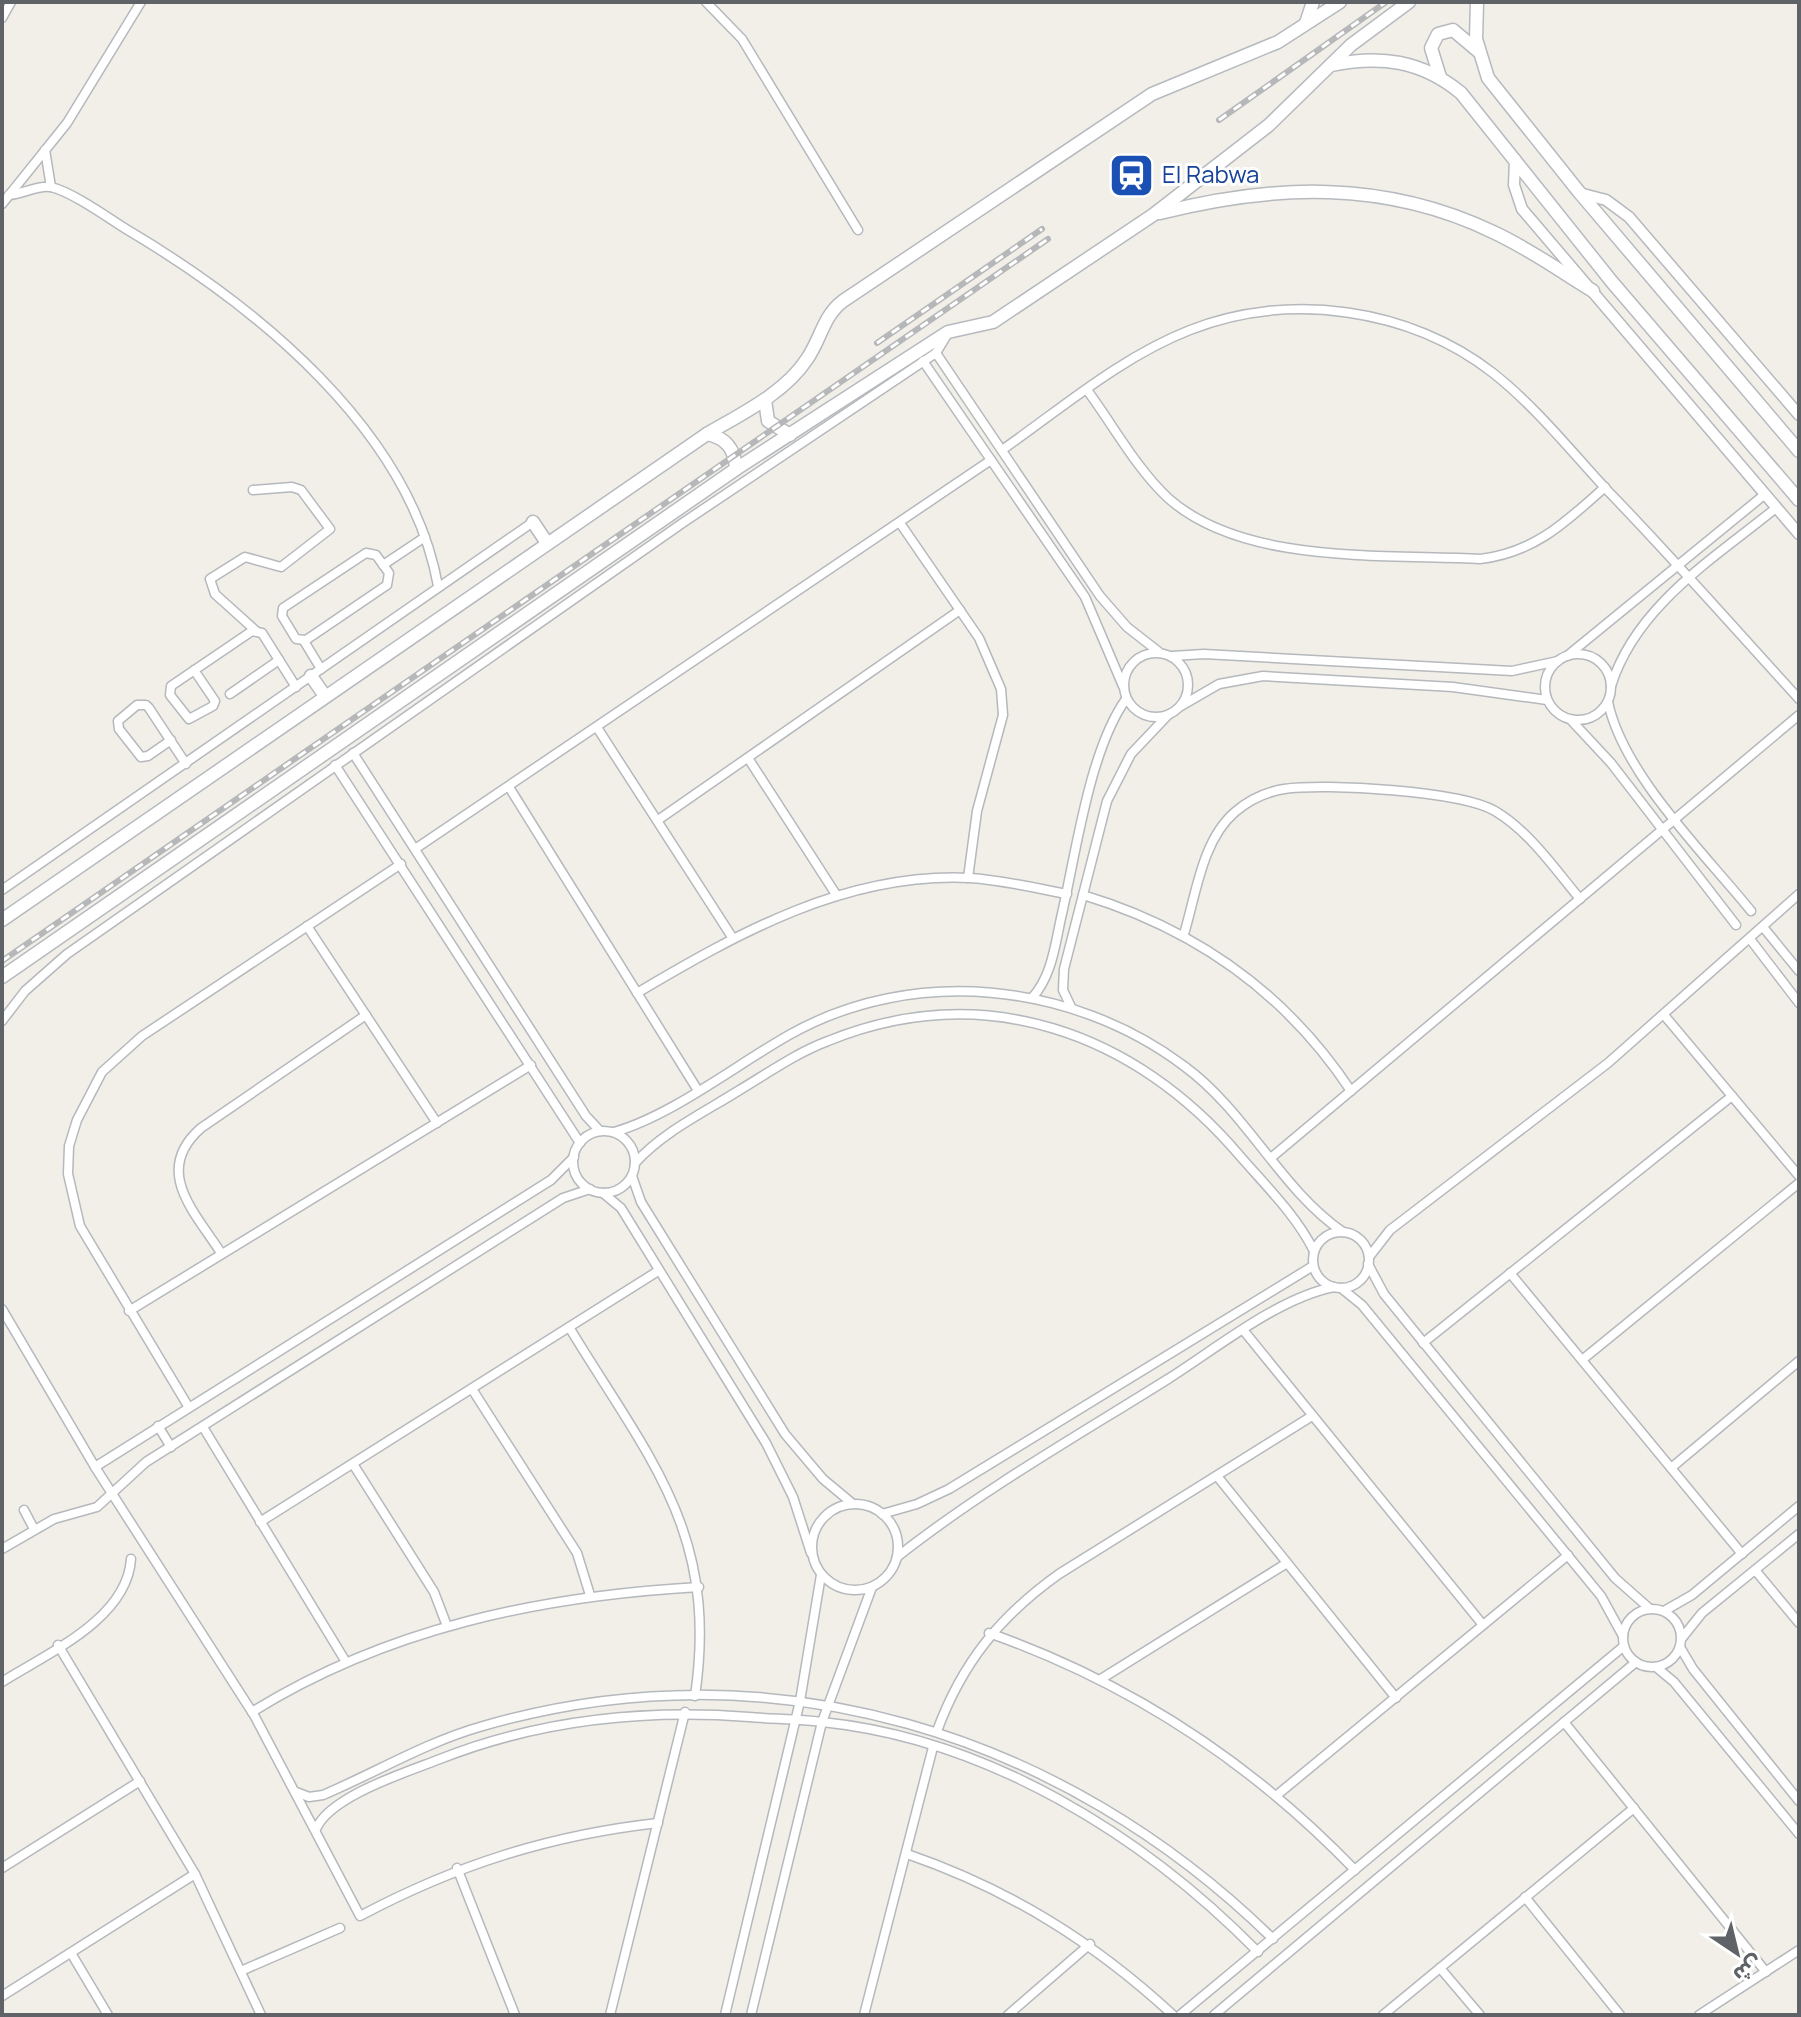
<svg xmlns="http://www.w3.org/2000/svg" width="1801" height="2017" font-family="Manrope,'Noto Sans Arabic',sans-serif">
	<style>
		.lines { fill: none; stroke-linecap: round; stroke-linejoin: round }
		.minor-casing { stroke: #b5b8bc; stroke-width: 11 }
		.tertiary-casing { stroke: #b5b8bc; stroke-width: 13 }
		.secondary-casing { stroke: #b6babf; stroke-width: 15 }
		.minor { stroke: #fff; stroke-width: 8 }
		.tertiary { stroke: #fff; stroke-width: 10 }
		.secondary { stroke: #fff; stroke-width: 12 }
		.rail-casing { stroke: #b6b7b8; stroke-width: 6 }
		.rail { stroke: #fff; stroke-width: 3; stroke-dasharray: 9; stroke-linecap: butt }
		.labels { text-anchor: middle; stroke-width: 6; stroke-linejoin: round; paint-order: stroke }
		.transit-label { font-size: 24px; fill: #164399; stroke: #fff; text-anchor: start }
	</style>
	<rect width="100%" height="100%" fill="#f1efe8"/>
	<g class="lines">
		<defs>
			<g id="minor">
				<path d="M 706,2 L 742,39 L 858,230"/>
				<path d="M 2,18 L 11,2"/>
				<path d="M 45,150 L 51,187"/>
				<path d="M 9,195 C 23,194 37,185 51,187 C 72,192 107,217 126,229 C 256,306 410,430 438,586"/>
				<path d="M 2,204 L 67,123 L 141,2"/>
				<path d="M 936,353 L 1100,596 L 1127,627 L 1159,652"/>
				<path d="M 923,361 L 1085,597 L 1123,686"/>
				<path d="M 1087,390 C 1113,425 1136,468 1168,498 C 1243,565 1384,554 1480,559 C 1534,553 1566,522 1605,487"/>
				<path d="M 1002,450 C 1062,408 1121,357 1190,330 C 1288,291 1410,308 1493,373 C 1536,407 1570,450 1607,490 C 1673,558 1735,629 1799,699"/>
				<path d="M 253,490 L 292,487 L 301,490 L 330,529 L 281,567 L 245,557 L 210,579 L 215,594 L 256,631"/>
				<path d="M 900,523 L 979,638 L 1001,689 L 1003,715 L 977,811 L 968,878"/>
				<path d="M 366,553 L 376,555 L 389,573 L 387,585 L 306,640 L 296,639 L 282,616 L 283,608 Z"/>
				<path d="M 383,565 L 425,537"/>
				<path d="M 304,641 L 321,669"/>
				<circle cx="1156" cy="685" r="32"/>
				<circle cx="1578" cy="687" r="33"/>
				<path d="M 1172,656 L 1204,654 L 1512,671 L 1558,661"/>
				<path d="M 1567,656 L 1764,495"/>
				<path d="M 194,670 L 215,701 L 213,706 L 189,719 L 170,695 L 171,686 L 252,631 L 262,633 L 296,687"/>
				<path d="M 1611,686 C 1636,606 1713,559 1776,508"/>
				<path d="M 230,694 L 279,660"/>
				<path d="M 1608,702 C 1623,774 1704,853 1751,911"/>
				<path d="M 1181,706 L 1219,684 L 1263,676 L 1453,687 L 1547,700"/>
				<path d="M 1570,719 L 1611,763 L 1736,925"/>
				<path d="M 598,729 L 732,937"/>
				<path d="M 171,740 L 148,756 L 141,757 L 119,729 L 118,721 L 137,705 L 146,705 L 149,708 L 186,764"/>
				<path d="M 353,753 L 586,1116 L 600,1131"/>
				<path d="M 748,758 L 837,896"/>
				<path d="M 335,765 L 580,1143"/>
				<path d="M 509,787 L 697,1089"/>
				<path d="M 658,820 L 960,610"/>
				<path d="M 415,849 L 991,460"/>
				<path d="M 2,890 L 533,522"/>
				<path d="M 1083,895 C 1196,929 1286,993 1351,1091"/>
				<path d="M 307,926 L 437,1123"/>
				<path d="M 1763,927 L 1799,971"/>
				<path d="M 1184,934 C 1196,895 1202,840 1235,812 C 1249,800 1266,792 1284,789 C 1326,783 1461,791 1495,811 C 1529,831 1555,869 1580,899"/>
				<path d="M 1750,939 L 1799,1003"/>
				<path d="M 637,993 C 738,933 847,872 970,878 C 1002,880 1035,888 1067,894"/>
				<path d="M 1032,998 C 1052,976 1055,945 1061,918 C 1076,854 1089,751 1126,699"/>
				<path d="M 1071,1007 L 1063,990 L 1064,969 L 1107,801 L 1131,754 L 1168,715"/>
				<path d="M 1664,1015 L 1799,1176"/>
				<path d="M 2,1021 L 25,991 L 67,954 L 684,522 L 936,353 L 947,335"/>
				<circle cx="604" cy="1162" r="31"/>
				<path d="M 614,1132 C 671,1116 736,1065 789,1035 C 913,965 1072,982 1184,1066 C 1247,1112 1281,1190 1343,1232"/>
				<path d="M 1272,1157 L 1799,715"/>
				<path d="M 635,1163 C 663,1132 703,1113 738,1091 C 768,1073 796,1053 828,1041 C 984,978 1135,1032 1240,1156 C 1266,1186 1296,1215 1314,1251"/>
				<path d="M 632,1176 L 641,1202 L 785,1434 L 823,1479 L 853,1504"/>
				<path d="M 603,1193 L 621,1208 L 766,1443 L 793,1497 L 811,1553"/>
				<circle cx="1341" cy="1260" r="28"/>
				<path d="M 221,1253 C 195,1212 152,1171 201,1128 L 366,1015"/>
				<path d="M 1369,1257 L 1390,1230 L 1608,1063 L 1799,894"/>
				<path d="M 1368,1264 L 1384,1294 L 1615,1578 L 1650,1609"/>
				<path d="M 1510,1273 L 1742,1554"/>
				<path d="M 1341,1288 L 1362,1305 L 1601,1596 L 1623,1636"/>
				<path d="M 2,1309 L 95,1467 L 254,1715 L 360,1916 C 456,1865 550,1835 658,1823"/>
				<path d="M 129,1311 L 531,1065"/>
				<path d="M 569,1327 C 649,1459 719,1532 695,1696"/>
				<path d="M 1244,1331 L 1483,1625"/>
				<path d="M 1423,1343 L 1732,1096"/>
				<path d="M 1582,1360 L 1799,1183"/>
				<path d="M 472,1389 L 577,1553 L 590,1595"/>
				<path d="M 188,1406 L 80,1226 L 68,1174 L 69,1146 L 77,1120 L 102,1072 L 142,1036 L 401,864"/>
				<path d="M 158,1426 L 171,1447"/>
				<path d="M 203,1427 L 346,1662"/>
				<path d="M 353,1464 L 434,1592 L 447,1626"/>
				<path d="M 95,1467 L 551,1180 L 574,1157"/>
				<path d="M 1671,1468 L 1799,1361"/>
				<path d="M 1217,1476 L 1396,1698"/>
				<circle cx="855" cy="1547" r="43"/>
				<path d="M 24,1510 L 34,1529"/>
				<path d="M 882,1514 L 917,1504 L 949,1489 L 1313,1266"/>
				<path d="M 260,1522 L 658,1271"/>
				<path d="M 2,1549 L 54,1519 L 97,1507 L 146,1462 L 563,1198 L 590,1189"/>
				<path d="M 897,1557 C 982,1490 1077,1436 1168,1379 C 1217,1348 1278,1298 1334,1287"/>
				<path d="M 1755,1570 L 1799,1623"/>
				<circle cx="1652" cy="1638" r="29"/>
				<path d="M 1664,1611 L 1692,1595 L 1799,1506"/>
				<path d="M 989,1633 C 1131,1683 1251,1762 1355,1870"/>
				<path d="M 1682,1638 L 1702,1613 L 1799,1534"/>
				<path d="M 58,1645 L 195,1874 L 261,2015"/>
				<path d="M 1680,1647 L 1693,1669 L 1799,1801"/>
				<path d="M 1656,1667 L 1674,1682 L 1799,1834"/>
				<path d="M 1101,1679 L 1287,1563"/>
				<path d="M 2,1682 C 48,1653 127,1619 131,1559"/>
				<path d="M 252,1712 C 387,1628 541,1596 699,1587"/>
				<path d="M 1564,1722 L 1766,1972"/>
				<path d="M 937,1731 C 962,1663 1000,1616 1059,1574 L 1312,1416"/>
				<path d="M 296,1792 L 309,1797 L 323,1795 C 377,1772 426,1742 483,1726 C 771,1642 1063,1733 1273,1939"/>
				<path d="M 1277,1795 L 1568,1555"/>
				<path d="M 316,1829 C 330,1796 407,1772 440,1759 C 539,1720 644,1709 749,1717 C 773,1719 798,1719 822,1722 C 988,1739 1143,1835 1258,1952"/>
				<path d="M 907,1854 C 1009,1889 1094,1942 1173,2015"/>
				<path d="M 2,1868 L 140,1781"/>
				<path d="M 457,1868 L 515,2015"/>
				<path d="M 1525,1897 L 1620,2015"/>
				<path d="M 71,1953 L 108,2015"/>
				<path d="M 1440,1968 L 1480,2015"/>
				<path d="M 241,1971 L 340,1928"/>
				<path d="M 2,1996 L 195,1874"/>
				<path d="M 610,2015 L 685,1712"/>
				<path d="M 725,2015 L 800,1701 L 821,1575"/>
				<path d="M 751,2015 L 822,1722 L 872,1587"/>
				<path d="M 864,2015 L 933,1747"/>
				<path d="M 1008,2015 L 1090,1944"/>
				<path d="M 1180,2015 L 1624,1646"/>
				<path d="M 1214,2015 L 1636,1662"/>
				<path d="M 1383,2015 L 1634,1808"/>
				<path d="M 1699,2015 L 1799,1950"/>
			</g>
			<g id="tertiary">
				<path d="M 1515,159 L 1514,185 L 1522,209 L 1799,534"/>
				<path d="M 1579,193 L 1606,200 L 1629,217 L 1799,415"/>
			</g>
			<g id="secondary">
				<path d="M 1477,2 L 1476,39 L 1488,78 L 1579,192 L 1799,451"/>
				<path d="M 1306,23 L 1313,2"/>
				<path d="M 1331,65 C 1380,55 1421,60 1461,93 L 1612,282 L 1799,500"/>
				<path d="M 1440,77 L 1431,48 L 1438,34 L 1453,30 L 1478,51"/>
				<path d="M 1160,213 C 1274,184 1385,180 1493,232 C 1528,248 1560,271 1593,291"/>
				<path d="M 765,400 L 768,421 L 790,435"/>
				<path d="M 707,434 C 727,438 735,450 736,469"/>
				<path d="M 533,522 L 547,543"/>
				<path d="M 311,676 L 325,696"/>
				<path d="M 2,920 L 707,434 C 741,414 785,393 807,359 C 821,339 823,316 843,301 L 1152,94 L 1278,42 L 1340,2"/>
				<path d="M 2,977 L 736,469 L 948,332 L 993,322 L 1153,215 L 1269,125 L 1351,45 L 1409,2"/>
			</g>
		</defs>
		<use href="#minor" class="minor-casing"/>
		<use href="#tertiary" class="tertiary-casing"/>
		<use href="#secondary" class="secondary-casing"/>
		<use href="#minor" class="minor"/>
		<use href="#tertiary" class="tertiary"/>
		<use href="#secondary" class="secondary"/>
		<defs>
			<g id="rail">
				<path d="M 1219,120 L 1386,2"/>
				<path d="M 877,343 L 1042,229"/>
				<path d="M 2,961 L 1048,239"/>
			</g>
		</defs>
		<use href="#rail" class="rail-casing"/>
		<use href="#rail" class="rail"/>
	</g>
	<defs>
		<symbol id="station-square" viewBox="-11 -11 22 22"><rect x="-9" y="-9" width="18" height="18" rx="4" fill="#1a4fb4" stroke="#fff"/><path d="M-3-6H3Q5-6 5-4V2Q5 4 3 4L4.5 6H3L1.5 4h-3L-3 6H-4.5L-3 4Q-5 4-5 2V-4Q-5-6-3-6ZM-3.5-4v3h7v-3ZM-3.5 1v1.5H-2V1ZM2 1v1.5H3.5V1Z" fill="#fff"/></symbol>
	</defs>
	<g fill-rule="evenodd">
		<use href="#station-square" x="1106" y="150" width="51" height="51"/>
	</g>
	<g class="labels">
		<g class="transit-label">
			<text x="1162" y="183">El Rabwa</text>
		</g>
	</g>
	<rect width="1801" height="2017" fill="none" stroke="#5f6368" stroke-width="8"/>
	<g transform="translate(1737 1953) rotate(145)" stroke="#ffffff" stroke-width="6" paint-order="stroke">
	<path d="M0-6L14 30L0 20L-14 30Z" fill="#5f6368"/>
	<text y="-12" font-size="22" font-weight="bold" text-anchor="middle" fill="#5f6368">ش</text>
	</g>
</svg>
